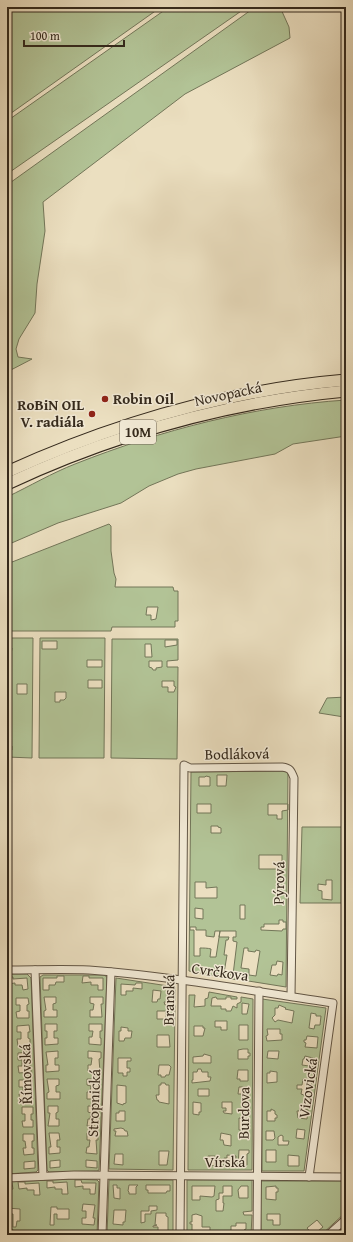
<svg xmlns="http://www.w3.org/2000/svg" width="353" height="1242" font-family="'Gentium Book Plus',serif">
	<style>
		.green { fill: #b2c396; stroke: #737659; fill-rule: evenodd }
		.lines { fill: none; stroke-linecap: round; stroke-linejoin: round }
		.minor-casing { stroke: #625645; stroke-width: 9 }
		.highway-casing { stroke: #34291c; stroke-width: 13 }
		.minor { stroke: #f2ead6; stroke-width: 7 }
		.highway { stroke: #ebdfc0; stroke-width: 11 }
		.poi-dot { fill: #8f2418; stroke: #f2ead6; stroke-width: 1.5 }
		.labels { text-anchor: middle; stroke-width: 3; stroke-linejoin: round; paint-order: stroke }
		.shield { fill: #f2ead6; stroke: #6d6354; stroke-width: 1 }
		.shield-label { font-size: 14px; font-weight: bold; fill: #34291c }
		.street-label { font-size: 15px; fill: #34291c; stroke: #f2ead6 }
		.poi-label { font-size: 15px; font-weight: bold; fill: #34291c; stroke: #f2ead6; text-anchor: start }
	</style>
	<rect width="100%" height="100%" fill="#ebdfc0"/>
	<filter id="stains"><feTurbulence type="fractalNoise" baseFrequency=".005" numOctaves="4"/><feColorMatrix values="0 0 0 0 .2 0 0 0 0 .09 0 0 0 0 .02 0 0 0 .5 -.17"/></filter>
	<radialGradient id="worn" r=".72"><stop offset=".6" stop-color="#630" stop-opacity="0"/><stop offset="1" stop-color="#630" stop-opacity=".3"/></radialGradient>
	<g class="green">
		<path d="M 7,7 L 161,7 L 7,116 Z"/>
		<path d="M 169,7 L 247,7 L 7,174 L 7,121 Z"/>
		<path d="M 253,7 L 280,7 L 289,27 L 290,38 L 185,94 L 43,202 L 45,231 L 37,284 L 35,313 L 19,339 L 16,349 L 18,357 L 32,359 L 7,372 L 7,185 L 251,10 Z"/>
		<path d="M 346,400 L 346,436 L 293,444 L 275,454 L 196,469 L 178,474 L 149,486 L 121,503 L 58,523 L 7,545 L 7,497 C 30,486 52,473 75,464 C 161,430 254,406 346,400 Z"/>
		<path d="M 109,524 L 111,526 L 111,551 L 114,573 L 116,579 L 115,587 L 173,587 L 174,591 L 178,591 L 178,621 L 175,621 L 175,627 L 112,627 L 111,631 L 7,631 L 7,564 ZM 147,607 L 158,607 L 156,619 L 151,620 L 151,615 L 146,615 Z"/>
		<path d="M 7,638 L 33,638 L 32,758 L 7,757 L 7,750 L 12,750 L 12,746 L 10,746 L 10,743 L 7,743 L 7,656 L 11,655 L 12,648 L 9,648 L 9,646 L 7,645 ZM 17,684 L 27,684 L 27,694 L 17,694 Z"/>
		<path d="M 40,638 L 105,638 L 104,758 L 39,758 ZM 42,641 L 57,641 L 57,649 L 42,649 ZM 87,660 L 102,660 L 102,667 L 87,667 ZM 88,680 L 102,680 L 102,688 L 88,688 ZM 55,692 L 66,692 L 66,698 L 64,700 L 60,700 L 60,702 L 55,702 Z"/>
		<path d="M 112,639 L 178,639 L 178,660 L 167,661 L 167,667 L 178,667 L 177,759 L 111,758 ZM 165,640 L 177,640 L 177,645 L 165,647 ZM 145,644 L 151,644 L 152,657 L 145,657 ZM 149,661 L 162,661 L 162,667 L 156,668 L 156,670 L 153,670 L 152,668 L 149,667 ZM 162,681 L 174,681 L 174,686 L 176,687 L 174,692 L 168,692 L 168,687 L 162,687 Z"/>
		<path d="M 346,697 L 346,715 L 344,717 L 319,713 L 327,698 Z"/>
		<path d="M 288,771 L 286,987 L 242,980 L 244,973 L 239,972 L 238,980 L 189,971 L 191,772 ZM 217,775 L 227,775 L 226,786 L 217,786 ZM 206,776 L 210,777 L 210,786 L 199,786 L 199,777 L 205,777 ZM 197,804 L 211,804 L 211,813 L 197,813 ZM 268,804 L 288,804 L 288,810 L 282,811 L 282,819 L 277,819 L 277,815 L 268,815 ZM 211,826 L 218,826 L 218,827 L 221,828 L 221,833 L 211,833 ZM 259,855 L 282,855 L 282,869 L 259,869 ZM 195,882 L 206,882 L 206,888 L 217,887 L 217,898 L 195,898 ZM 240,905 L 245,905 L 245,919 L 240,919 ZM 195,908 L 203,909 L 203,919 L 195,918 ZM 279,920 L 283,920 L 283,922 L 286,922 L 286,929 L 283,929 L 282,931 L 261,930 L 261,927 L 264,927 L 264,924 L 279,924 ZM 190,927 L 196,927 L 196,930 L 206,930 L 206,936 L 214,937 L 215,931 L 220,931 L 216,957 L 210,957 L 211,949 C 208,948 203,948 200,948 L 200,956 L 194,956 L 194,930 L 190,930 ZM 220,931 L 236,931 L 236,937 L 233,937 L 233,941 L 237,942 L 233,975 L 224,973 L 227,955 L 224,955 L 226,940 L 228,940 L 229,937 L 219,937 ZM 244,948 L 248,948 L 248,951 L 255,952 L 256,950 L 260,951 L 256,976 L 249,975 L 249,969 L 241,968 ZM 277,961 L 283,962 L 282,975 L 278,974 L 277,976 L 270,975 L 272,965 L 276,965 Z"/>
		<path d="M 302,827 L 346,827 L 346,873 L 342,903 L 300,903 ZM 326,880 L 332,880 L 332,900 L 322,899 L 322,891 L 318,890 L 318,884 L 326,885 Z"/>
		<path d="M 7,974 L 27,974 L 31,978 L 38,1170 L 36,1172 L 7,1174 L 7,984 L 15,983 L 15,985 L 22,985 L 23,990 L 28,989 L 27,978 L 13,979 L 13,977 L 7,977 ZM 16,998 L 28,998 L 29,1004 L 27,1005 L 27,1011 L 29,1011 L 29,1018 L 17,1018 L 16,1012 L 20,1011 L 20,1005 L 16,1005 ZM 29,1025 L 30,1032 L 28,1032 L 28,1038 L 30,1039 L 30,1045 L 18,1046 L 17,1039 L 21,1039 L 21,1032 L 17,1032 L 17,1026 ZM 30,1052 L 31,1059 L 29,1059 L 29,1066 L 31,1066 L 31,1072 L 19,1073 L 18,1066 L 22,1066 L 22,1060 L 18,1060 L 18,1053 ZM 19,1080 L 32,1080 L 30,1093 L 32,1093 L 32,1100 L 20,1100 L 19,1094 L 23,1093 L 23,1087 L 19,1087 ZM 22,1107 L 33,1107 L 33,1114 L 31,1114 L 31,1120 L 33,1120 L 33,1127 L 23,1127 L 22,1121 L 25,1121 L 25,1114 L 22,1114 ZM 23,1134 L 34,1134 L 34,1141 L 32,1141 L 32,1148 L 34,1148 L 34,1154 L 24,1155 L 23,1148 L 26,1148 L 25,1141 L 23,1141 ZM 35,1161 L 35,1168 L 24,1169 L 24,1162 Z"/>
		<path d="M 43,975 L 104,975 L 107,977 L 99,1170 L 97,1171 L 49,1172 L 47,1170 L 40,977 ZM 57,976 L 64,976 L 64,982 L 56,982 L 55,985 L 49,985 L 49,990 L 43,990 L 43,978 L 57,978 ZM 83,976 L 89,976 L 89,978 L 103,978 L 103,990 L 98,990 L 98,985 L 91,985 L 91,982 L 82,983 ZM 44,997 L 56,997 L 56,1003 L 53,1004 L 53,1010 L 57,1010 L 57,1017 L 44,1017 L 44,1011 L 46,1010 ZM 90,997 L 103,997 L 103,1004 L 101,1004 L 102,1017 L 90,1017 L 90,1010 L 93,1010 L 94,1004 L 90,1003 ZM 45,1024 L 57,1024 L 57,1031 L 54,1031 L 54,1038 L 58,1038 L 58,1044 L 45,1045 L 45,1038 L 47,1038 L 47,1031 L 45,1031 ZM 89,1024 L 102,1024 L 102,1031 L 100,1031 L 100,1038 L 101,1038 L 101,1045 L 89,1044 L 89,1037 L 92,1037 L 93,1031 L 89,1031 ZM 58,1051 L 58,1058 L 55,1058 L 55,1065 L 59,1065 L 59,1071 L 46,1072 L 46,1065 L 48,1065 L 46,1052 ZM 88,1051 L 101,1052 L 101,1058 L 99,1059 L 100,1072 L 88,1071 L 88,1065 L 91,1065 L 92,1058 L 88,1058 ZM 47,1079 L 59,1079 L 59,1085 L 56,1086 L 56,1092 L 60,1092 L 60,1099 L 47,1099 L 47,1093 L 49,1092 ZM 87,1079 L 100,1079 L 100,1086 L 98,1086 L 98,1092 L 99,1093 L 99,1099 L 87,1099 L 87,1092 L 90,1092 L 91,1086 L 87,1085 ZM 48,1106 L 58,1106 L 58,1112 L 56,1113 L 56,1119 L 59,1119 L 59,1126 L 48,1126 L 50,1113 L 48,1113 ZM 88,1106 L 99,1106 L 99,1113 L 97,1113 L 97,1120 L 98,1120 L 98,1126 L 87,1126 L 88,1119 L 90,1119 L 91,1113 L 88,1112 ZM 49,1133 L 59,1133 L 60,1140 L 57,1140 L 57,1147 L 60,1147 L 60,1153 L 49,1154 L 49,1147 L 51,1147 ZM 87,1133 L 98,1133 L 98,1140 L 96,1140 L 97,1154 L 86,1153 L 87,1147 L 89,1147 L 90,1140 L 87,1140 ZM 60,1160 L 60,1167 L 50,1168 L 50,1161 ZM 86,1160 L 97,1161 L 97,1168 L 86,1167 Z"/>
		<path d="M 116,978 L 175,987 L 175,1001 L 164,1002 L 165,1005 L 175,1005 L 173,1170 L 109,1169 ZM 136,983 L 142,983 L 142,989 L 133,988 L 133,991 L 126,991 L 126,995 L 121,995 L 121,984 L 135,985 ZM 153,990 L 161,991 L 160,999 L 158,999 L 157,1002 L 152,1002 ZM 157,1011 L 166,1011 L 166,1019 L 157,1019 ZM 121,1027 L 128,1028 L 128,1031 L 132,1031 L 131,1038 L 125,1038 L 124,1041 L 119,1041 L 119,1031 L 121,1031 ZM 157,1035 L 169,1035 L 170,1047 L 157,1047 ZM 118,1058 L 131,1058 L 131,1061 L 127,1061 L 127,1068 L 130,1068 L 130,1072 L 127,1072 L 127,1076 L 123,1076 L 123,1073 L 118,1073 ZM 159,1065 L 169,1065 L 171,1067 L 169,1075 L 166,1075 L 165,1077 L 161,1077 L 161,1075 L 158,1075 ZM 161,1083 L 165,1083 L 166,1085 L 169,1085 L 169,1104 L 159,1102 L 158,1100 L 157,1100 L 156,1095 L 159,1095 L 159,1085 L 161,1085 ZM 117,1085 L 126,1086 L 126,1103 L 123,1104 L 123,1105 L 117,1103 ZM 119,1111 L 125,1111 L 125,1121 L 116,1121 L 116,1113 L 119,1113 ZM 121,1128 L 124,1129 L 125,1131 L 127,1131 L 128,1136 L 115,1136 L 116,1131 L 114,1131 L 114,1129 ZM 159,1151 L 169,1151 L 167,1165 L 159,1165 ZM 115,1154 L 123,1154 L 123,1165 L 114,1164 Z"/>
		<path d="M 209,992 L 237,997 L 237,999 L 231,999 L 231,997 L 226,997 L 226,999 L 217,999 L 216,997 L 212,998 L 211,1006 L 221,1006 L 221,1009 L 226,1009 L 226,1011 L 231,1011 L 233,1006 L 237,1008 L 237,1004 L 241,1002 L 241,997 L 253,999 L 252,1170 L 188,1170 L 189,995 L 195,995 L 194,1007 L 205,1006 L 205,999 L 208,998 ZM 242,1003 L 249,1004 L 247,1014 L 242,1014 ZM 215,1021 L 227,1021 L 227,1030 L 221,1030 L 221,1027 L 215,1027 ZM 239,1025 L 248,1025 L 248,1040 L 239,1040 ZM 194,1026 L 203,1026 L 203,1028 L 205,1028 L 203,1036 L 194,1036 ZM 243,1049 L 248,1049 L 248,1053 L 250,1053 L 250,1056 L 248,1056 L 248,1059 L 238,1059 L 238,1050 ZM 204,1054 L 211,1056 L 211,1063 L 193,1063 L 193,1057 L 203,1056 ZM 198,1069 L 201,1069 L 202,1072 L 208,1072 L 208,1077 L 211,1077 L 210,1081 L 192,1083 L 192,1080 L 193,1080 L 193,1072 L 197,1072 ZM 238,1070 L 248,1070 L 248,1081 L 240,1081 L 240,1079 L 237,1079 ZM 239,1087 L 248,1087 L 248,1094 L 238,1094 ZM 198,1089 L 209,1089 L 209,1096 L 198,1096 ZM 193,1102 L 201,1103 L 201,1112 L 199,1112 L 199,1115 L 193,1114 ZM 222,1102 L 232,1102 L 232,1114 L 224,1113 L 223,1111 L 226,1111 L 226,1108 L 222,1108 ZM 239,1118 L 248,1119 L 247,1130 L 239,1130 ZM 221,1133 L 231,1135 L 231,1146 L 224,1145 L 223,1140 L 220,1140 ZM 239,1150 L 249,1150 L 249,1153 L 247,1154 L 247,1165 L 244,1167 L 238,1167 ZM 227,1155 L 236,1156 L 235,1166 L 224,1166 L 224,1158 L 227,1158 ZM 208,1156 L 215,1156 L 215,1166 L 208,1165 L 207,1160 Z"/>
		<path d="M 262,999 L 326,1008 L 304,1171 L 262,1171 ZM 279,1005 L 286,1008 L 285,1009 L 294,1011 L 292,1023 L 278,1020 L 275,1022 L 272,1018 L 275,1015 L 275,1008 L 278,1008 ZM 311,1013 L 316,1014 L 316,1016 L 321,1016 L 320,1025 L 315,1025 L 314,1029 L 309,1028 ZM 267,1029 L 280,1029 L 280,1034 L 282,1034 L 282,1040 L 267,1041 L 266,1036 L 268,1035 ZM 307,1036 L 318,1037 L 317,1048 L 305,1047 L 306,1043 L 304,1042 L 304,1040 L 306,1040 ZM 268,1051 L 279,1051 L 278,1059 L 267,1058 ZM 305,1056 L 313,1058 L 313,1063 L 316,1064 L 316,1067 L 302,1065 L 303,1059 L 304,1059 ZM 270,1071 L 277,1072 L 277,1082 L 267,1083 L 267,1073 L 270,1073 ZM 303,1079 L 312,1080 L 310,1097 L 304,1096 L 304,1095 L 301,1094 L 302,1089 L 297,1089 L 297,1085 L 302,1085 ZM 300,1108 L 308,1110 L 307,1119 L 298,1118 L 297,1111 L 299,1111 ZM 271,1109 L 275,1111 L 275,1114 L 277,1115 L 277,1118 L 275,1118 L 275,1121 L 267,1121 L 267,1111 L 271,1111 ZM 297,1129 L 305,1130 L 304,1139 L 296,1138 ZM 266,1131 L 274,1131 L 275,1138 L 273,1140 L 266,1140 ZM 281,1135 L 283,1136 L 283,1141 L 289,1141 L 288,1145 L 278,1145 L 278,1137 ZM 266,1150 L 276,1150 L 276,1162 L 266,1162 ZM 288,1155 L 299,1156 L 299,1166 L 288,1166 Z"/>
		<path d="M 72,1179 L 97,1180 L 99,1182 L 97,1235 L 94,1235 L 94,1232 L 82,1231 L 81,1235 L 23,1235 L 7,1227 L 7,1214 L 13,1214 L 13,1227 L 16,1227 L 17,1221 L 20,1221 L 20,1209 L 7,1208 L 7,1190 L 13,1189 L 12,1183 L 7,1183 L 7,1182 ZM 75,1180 L 81,1180 L 82,1183 L 96,1183 L 95,1194 L 90,1194 L 90,1189 L 83,1189 L 83,1186 L 75,1187 ZM 47,1181 L 53,1181 L 53,1183 L 67,1182 L 68,1194 L 62,1194 L 62,1189 L 55,1189 L 55,1187 L 47,1188 ZM 18,1182 L 25,1182 L 25,1184 L 39,1183 L 40,1195 L 34,1195 L 34,1190 L 27,1190 L 27,1188 L 19,1189 ZM 83,1204 L 95,1205 L 93,1218 L 95,1218 L 94,1225 L 82,1224 L 82,1218 L 86,1218 L 86,1211 L 82,1211 ZM 51,1207 L 57,1207 L 57,1209 L 69,1209 L 69,1219 L 57,1219 L 57,1214 L 54,1214 L 54,1225 L 50,1225 Z"/>
		<path d="M 109,1180 L 173,1180 L 173,1235 L 164,1235 L 168,1234 L 168,1217 L 166,1216 L 166,1213 L 156,1213 L 155,1225 L 157,1225 L 153,1226 L 153,1227 L 158,1227 L 158,1231 L 156,1233 L 158,1233 L 158,1235 L 128,1235 L 130,1235 L 130,1232 L 116,1232 L 115,1235 L 107,1235 ZM 113,1185 L 117,1185 L 117,1188 L 120,1188 L 120,1199 L 114,1198 ZM 129,1185 L 138,1185 L 136,1187 L 136,1194 L 129,1194 L 129,1192 L 128,1191 ZM 146,1185 L 170,1185 L 170,1191 L 167,1191 L 166,1193 L 148,1193 L 148,1190 L 146,1190 ZM 149,1206 L 157,1206 L 157,1210 L 151,1211 L 151,1214 L 145,1214 L 145,1222 L 141,1223 L 141,1211 L 149,1211 ZM 114,1210 L 126,1210 L 125,1222 L 123,1222 L 123,1225 L 113,1224 Z"/>
		<path d="M 187,1180 L 252,1180 L 252,1211 L 243,1212 L 244,1215 L 252,1215 L 251,1235 L 210,1235 L 210,1227 L 202,1227 L 202,1216 L 196,1214 L 192,1215 L 192,1222 L 190,1222 L 190,1224 L 192,1224 L 192,1235 L 187,1235 ZM 192,1186 L 215,1186 L 214,1196 L 212,1197 L 200,1196 L 200,1200 L 192,1200 ZM 223,1186 L 232,1186 L 232,1196 L 223,1196 L 223,1203 L 224,1203 L 223,1211 L 216,1211 L 216,1200 L 219,1199 L 219,1193 L 223,1193 ZM 241,1186 L 248,1186 L 248,1198 L 239,1198 L 238,1190 ZM 236,1223 L 246,1223 L 246,1229 L 244,1230 L 244,1232 L 231,1231 L 231,1226 L 236,1226 Z"/>
		<path d="M 260,1181 L 346,1181 L 346,1212 L 321,1235 L 301,1235 L 299,1233 L 297,1235 L 278,1235 L 278,1232 L 268,1232 L 267,1235 L 261,1235 ZM 276,1186 L 276,1188 L 278,1188 L 278,1192 L 276,1192 L 276,1200 L 266,1199 L 266,1187 ZM 267,1214 L 280,1214 L 280,1225 L 273,1225 L 273,1220 L 267,1220 ZM 317,1220 L 323,1227 L 313,1235 L 307,1228 Z"/>
	</g>
	<g class="lines">
		<defs>
			<g id="minor">
				<path d="M 7,970 C 34,970 62,969 89,970 C 171,976 252,991 333,1003 L 309,1177"/>
				<path d="M 35,970 L 43,1176"/>
				<path d="M 7,1178 L 74,1175 L 346,1177"/>
				<path d="M 102,1235 L 111,972"/>
				<path d="M 180,1235 L 184,765 L 190,768 L 282,767 C 290,768 291,770 294,778 L 291,996"/>
				<path d="M 257,1235 L 259,991"/>
				<path d="M 328,1235 L 346,1219"/>
			</g>
			<g id="highway">
				<path d="M 7,472 C 115,423 228,390 346,380"/>
				<path d="M 7,484 C 114,434 228,402 346,391"/>
			</g>
		</defs>
		<use href="#minor" class="minor-casing"/>
		<use href="#highway" class="highway-casing"/>
		<use href="#minor" class="minor"/>
		<use href="#highway" class="highway"/>
	</g>
	<g class="poi-dot">
		<circle cx="105" cy="399" r="4"/>
		<circle cx="92" cy="414" r="4"/>
	</g>
	<g class="labels">
		<rect class="shield" x="120" y="420" width="36" height="24" rx="3"/>
		<g class="shield-label">
			<text x="138" y="437">10M</text>
		</g>
		<g class="street-label">
			<text transform="translate(228 394) rotate(-12)" y="5">Novopacká</text>
			<text transform="translate(237 754) rotate(-1)" y="5">Bodláková</text>
			<text transform="translate(279 883) rotate(-89)" y="5">Pýrová</text>
			<text transform="translate(220 972) rotate(8)" y="5">Cvrčkova</text>
			<text transform="translate(169 1000) rotate(-89)" y="5">Branská</text>
			<text transform="translate(26 1074) rotate(-92)" y="5">Římovská</text>
			<text transform="translate(308 1088) rotate(-82)" y="5">Vizovická</text>
			<text transform="translate(94 1103) rotate(-88)" y="5">Stropnická</text>
			<text transform="translate(244 1113) rotate(-89)" y="5">Burdova</text>
			<text x="225" y="1167">Vírská</text>
		</g>
		<g class="poi-label">
			<text x="113" y="404">Robin Oil</text>
			<text x="84" y="410" text-anchor="end">RoBiN OIL<tspan x="84" dy="17">V. radiála</tspan></text>
		</g>
	</g>
	<rect width="353" height="1242" fill="none" stroke="#ebdfc0" stroke-width="24"/>
	<rect x="8" y="8" width="337" height="1226" fill="none" stroke="#34291c" stroke-width="2"/>
	<rect x="12" y="12" width="329" height="1218" fill="none" stroke="#34291c"/>
	<path d="M24 40v6h100v-6" fill="none" stroke="#34291c" stroke-width="2"/>
	<text x="30" y="40" font-size="12" fill="#34291c" stroke="#f2ead6" stroke-width="3" paint-order="stroke">100 m</text>
	<rect width="100%" height="100%" filter="url(#stains)"/>
	<rect width="100%" height="100%" fill="url(#worn)"/>
</svg>
